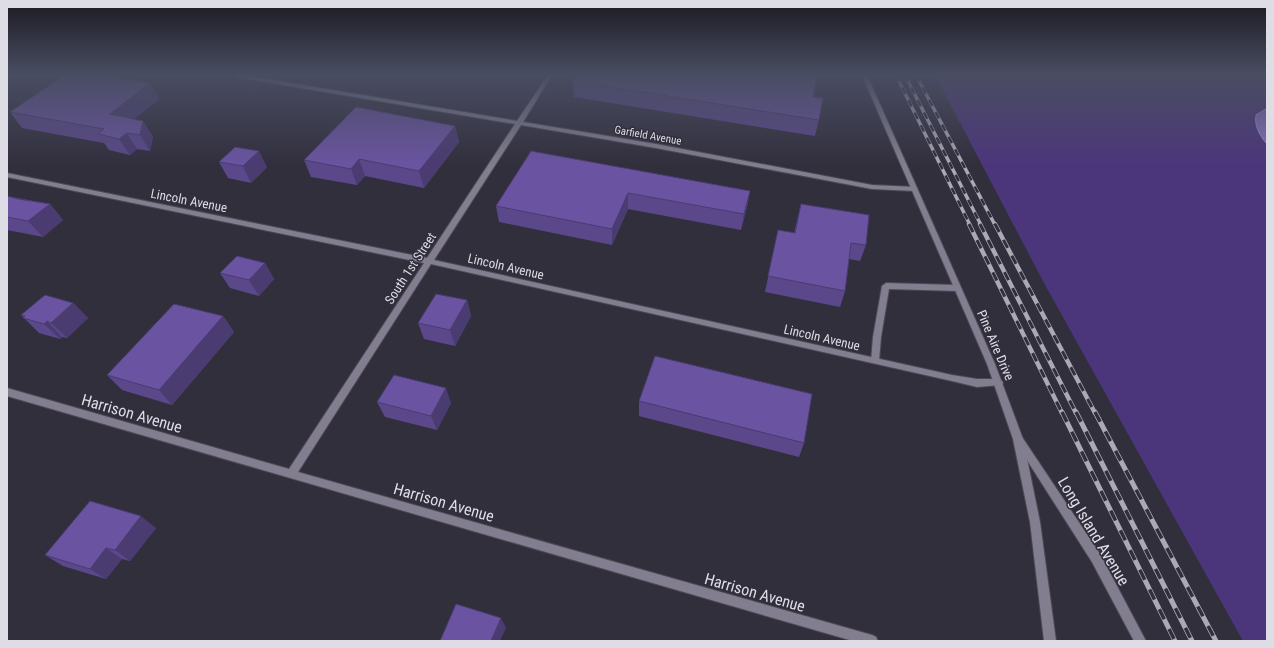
<svg xmlns="http://www.w3.org/2000/svg" width="1274" height="648" font-family="'Roboto Condensed',sans-serif">
	<style>
		.green { fill: #4c367b }
		.water { fill: #8872c2; stroke: #a292cc }
		.lines { fill: none; stroke-linecap: round; stroke-linejoin: round }
		.service-casing { stroke: #4d4a56; stroke-width: 2 }
		.minor-casing { stroke: #4d4a56; stroke-width: 2 }
		.tertiary-casing { stroke: #4d4a56; stroke-width: 2 }
		.service { fill: #827e8f; fill-rule: evenodd }
		.minor { fill: #827e8f; fill-rule: evenodd }
		.tertiary { fill: #827e8f; fill-rule: evenodd }
		.rail-far2-casing { stroke: #aba9b3; stroke-width: 3.5 }
		.rail-far1-casing { stroke: #aba9b3; stroke-width: 4.5 }
		.rail-casing { stroke: #aba9b3; stroke-width: 5 }
		.rail-far2 { stroke: #322f3d; stroke-width: 2.5; stroke-dasharray: 7; stroke-linecap: butt }
		.rail-far1 { stroke: #322f3d; stroke-width: 3; stroke-dasharray: 9; stroke-linecap: butt }
		.rail { stroke: #322f3d; stroke-width: 3.5; stroke-dasharray: 11; stroke-linecap: butt }
		.wall { fill: #5b488a }
		.shaded-wall { fill: #4a3b71 }
		.building { fill: #6a54a1; stroke: #4a3b71 }
		.labels { text-anchor: middle; stroke-width: 3; stroke-linejoin: round; paint-order: stroke }
		.far-street-label { font-size: 11px; fill: #dedce5; stroke: #322f3d }
		.street-label { font-size: 13px; fill: #dedce5; stroke: #322f3d }
		.near-street-label { font-size: 16px; fill: #dedce5; stroke: #322f3d }
	</style>
	<rect width="100%" height="100%" fill="#322f3d"/>
	<path class="green" d="M 935,75 L 1267,75 L 1267,641 L 1243,641 L 1044,283 Z"/>
	<path class="water" d="M 1267,108 L 1267,144 C 1260,136 1254,126 1256,115 Z"/>
	<g class="lines">
		<defs>
			<g id="service">
				<path d="M 886,283 L 957,285 L 961,288 L 957,291 L 889,289 L 881,337 L 879,361 L 878,363 L 872,363 L 871,361 L 873,337 L 882,286 Z"/>
				<path d="M 1019,436 L 1022,437 L 1100,554 L 1146,641 L 1134,641 L 1092,562 L 1016,443 L 1014,440 L 1016,437 Z"/>
			</g>
			<path id="minor" d="M 234,75 L 243,75 L 517,121 L 548,75 L 552,75 L 523,122 L 656,144 L 872,185 L 916,187 L 917,189 L 914,191 L 872,189 L 656,148 L 521,125 L 434,260 L 952,375 L 977,379 L 999,379 L 1002,381 L 1003,383 L 1002,385 L 977,387 L 952,381 L 431,264 L 298,472 L 872,635 L 876,637 L 878,641 L 853,641 L 7,396 L 7,388 L 289,469 L 424,263 L 7,177 L 7,173 L 427,258 L 515,124 L 236,77 Z"/>
			<path id="tertiary" d="M 862,75 L 867,75 L 995,364 L 1023,439 L 1040,522 L 1056,641 L 1044,641 L 1030,522 L 1013,439 L 987,364 Z"/>
		</defs>
		<use href="#service" class="service-casing"/>
		<use href="#minor" class="minor-casing"/>
		<use href="#tertiary" class="tertiary-casing"/>
		<use href="#service" class="service"/>
		<use href="#minor" class="minor"/>
		<use href="#tertiary" class="tertiary"/>
		<defs>
			<g id="rail-far2">
				<path d="M 896,75 L 970,225"/>
				<path d="M 905,75 L 981,225"/>
				<path d="M 916,75 L 995,225"/>
			</g>
			<g id="rail-far1">
				<path d="M 969,224 L 1062,413"/>
				<path d="M 980,224 L 1076,413"/>
				<path d="M 995,224 L 1095,413"/>
			</g>
			<g id="rail">
				<path d="M 1062,412 L 1175,641"/>
				<path d="M 1076,412 L 1192,641"/>
				<path d="M 1095,412 L 1216,641"/>
			</g>
		</defs>
		<use href="#rail-far2" class="rail-far2-casing"/>
		<use href="#rail-far1" class="rail-far1-casing"/>
		<use href="#rail" class="rail-casing"/>
		<use href="#rail-far2" class="rail-far2"/>
		<use href="#rail-far1" class="rail-far1"/>
		<use href="#rail" class="rail"/>
	</g>
	<g class="wall">
		<path d="M 437,75 L 453,75 L 451,77 Z"/>
		<path d="M 815,80 L 813,97 L 819,120 L 815,136 L 574,97 L 573,81 Z"/>
		<path d="M 150,83 L 159,99 L 134,119 L 143,121 L 153,137 L 150,151 L 137,149 L 130,155 L 109,150 L 104,143 L 22,128 L 10,112 Z"/>
		<path d="M 455,126 L 459,142 L 424,188 L 365,176 L 357,185 L 311,177 L 304,160 Z"/>
		<path d="M 531,151 L 750,191 L 747,207 L 741,230 L 628,209 L 612,245 L 499,222 L 496,206 Z"/>
		<path d="M 219,162 L 267,167 L 251,183 L 228,178 Z"/>
		<path d="M 7,196 L 50,204 L 63,220 L 43,237 L 7,230 Z"/>
		<path d="M 801,204 L 866,245 L 860,261 L 849,259 L 845,291 L 840,307 L 765,292 L 778,230 L 794,233 Z"/>
		<path d="M 265,263 L 274,279 L 259,296 L 230,288 L 220,273 Z"/>
		<path d="M 467,300 L 471,316 L 455,346 L 424,339 L 418,323 Z"/>
		<path d="M 73,303 L 88,318 L 67,338 L 62,337 L 60,339 L 39,333 L 21,315 Z"/>
		<path d="M 223,316 L 234,332 L 172,405 L 122,390 L 107,375 Z"/>
		<path d="M 639,401 L 804,443 L 799,457 L 639,416 Z"/>
		<path d="M 377,402 L 451,403 L 437,430 L 385,417 Z"/>
		<path d="M 156,528 L 130,561 L 122,559 L 106,579 L 63,566 L 45,555 Z"/>
	</g>
	<g class="shaded-wall">
		<path d="M 150,83 L 159,99 L 121,130 L 110,114 Z"/>
		<path d="M 143,121 L 153,137 L 150,151 L 140,135 Z"/>
		<path d="M 455,126 L 459,142 L 424,188 L 419,171 Z"/>
		<path d="M 127,133 L 137,149 L 130,155 L 119,139 Z"/>
		<path d="M 259,151 L 267,167 L 251,183 L 243,166 Z"/>
		<path d="M 359,159 L 365,176 L 357,185 L 351,169 Z"/>
		<path d="M 750,191 L 747,207 L 741,230 L 744,214 Z"/>
		<path d="M 628,193 L 628,209 L 612,245 L 612,229 Z"/>
		<path d="M 50,204 L 63,220 L 43,237 L 28,221 Z"/>
		<path d="M 265,263 L 274,279 L 259,296 L 249,280 Z"/>
		<path d="M 467,300 L 471,316 L 455,346 L 450,330 Z"/>
		<path d="M 73,303 L 88,318 L 67,338 L 51,323 Z"/>
		<path d="M 223,316 L 234,332 L 172,405 L 159,390 Z"/>
		<path d="M 47,321 L 62,337 L 60,339 L 44,324 Z"/>
		<path d="M 446,388 L 451,403 L 437,430 L 431,416 Z"/>
		<path d="M 141,516 L 156,528 L 130,561 L 115,550 Z"/>
		<path d="M 106,548 L 122,559 L 106,579 L 90,569 Z"/>
		<path d="M 501,618 L 506,628 L 500,641 L 491,641 Z"/>
	</g>
	<g class="building">
		<path d="M 65,75 L 97,75 L 150,83 L 110,114 L 143,121 L 140,135 L 127,133 L 119,139 L 98,134 L 104,129 L 10,112 Z"/>
		<path d="M 577,75 L 806,75 L 815,76 L 814,80 L 816,80 L 813,97 L 823,98 L 819,120 L 573,81 Z"/>
		<path d="M 356,107 L 455,126 L 419,171 L 359,159 L 351,169 L 304,160 Z"/>
		<path d="M 235,147 L 259,151 L 243,166 L 219,162 Z"/>
		<path d="M 531,151 L 750,191 L 744,214 L 628,193 L 612,229 L 496,206 Z"/>
		<path d="M 7,196 L 18,199 L 50,204 L 28,221 L 7,217 Z"/>
		<path d="M 801,204 L 869,215 L 866,245 L 851,243 L 845,291 L 768,276 L 778,230 L 795,233 Z"/>
		<path d="M 237,256 L 265,263 L 249,280 L 220,273 Z"/>
		<path d="M 436,294 L 467,300 L 450,330 L 418,323 Z"/>
		<path d="M 45,295 L 73,303 L 51,323 L 47,321 L 44,324 L 23,318 L 25,316 L 21,315 Z"/>
		<path d="M 174,304 L 223,316 L 159,390 L 107,375 Z"/>
		<path d="M 655,356 L 812,394 L 804,443 L 639,401 Z"/>
		<path d="M 394,375 L 446,388 L 431,416 L 377,402 Z"/>
		<path d="M 90,501 L 141,516 L 115,550 L 106,548 L 90,569 L 45,555 Z"/>
		<path d="M 456,604 L 501,618 L 491,641 L 440,641 Z"/>
	</g>
	<linearGradient id="sky" x2="0" y2="1"><stop stop-color="#1c1a22"/><stop offset="0.45" stop-color="#494d62"/><stop offset="1" stop-color="#494d62" stop-opacity="0"/></linearGradient>
	<rect width="1274" height="165" fill="url(#sky)"/>
	<g class="labels">
		<g class="far-street-label">
			<text transform="translate(648 135) rotate(10)" y="4">Garfield Avenue</text>
		</g>
		<g class="street-label">
			<text transform="translate(189 200) rotate(11)" y="5">Lincoln Avenue</text>
			<text transform="translate(506 266) rotate(13)" y="5">Lincoln Avenue</text>
			<text transform="translate(410 268) rotate(-57)" y="5">South 1st Street</text>
			<text transform="translate(822 337) rotate(13)" y="5">Lincoln Avenue</text>
			<text transform="translate(996 345) rotate(67)" y="5">Pine Aire Drive</text>
		</g>
		<g class="near-street-label">
			<text transform="translate(132 413) rotate(16)" y="6">Harrison Avenue</text>
			<text transform="translate(444 502) rotate(16)" y="6">Harrison Avenue</text>
			<text transform="translate(1094 531) rotate(59)" y="6">Long Island Avenue</text>
			<text transform="translate(755 592) rotate(16)" y="6">Harrison Avenue</text>
		</g>
	</g>
	<rect width="1274" height="648" fill="none" stroke="#dedce5" stroke-width="16"/>
</svg>
